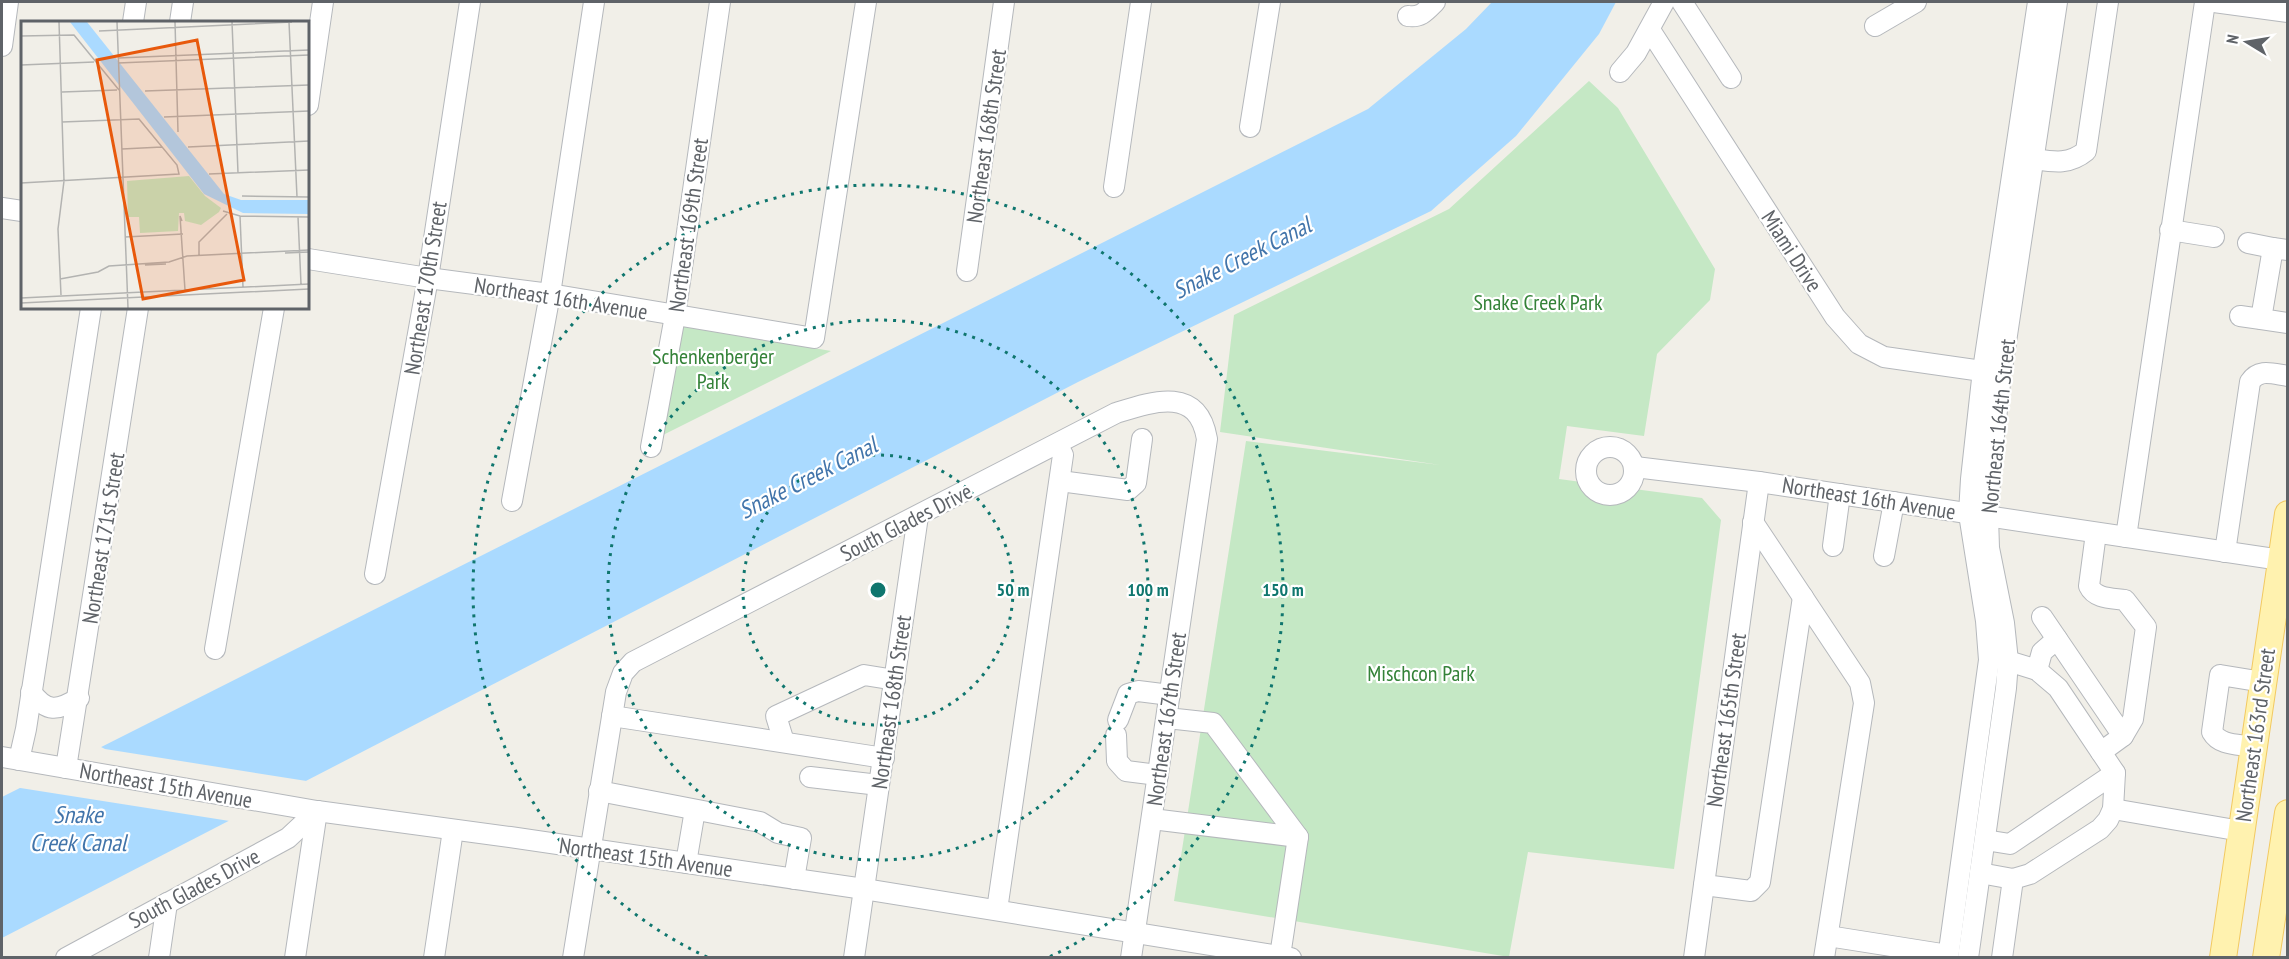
<svg xmlns="http://www.w3.org/2000/svg" width="2289" height="959" font-family="'PT Sans Narrow',sans-serif">
	<style>
		.green { fill: #c5e8c5 }
		.water { fill: #aadaff }
		.pier { fill: #f1efe8 }
		.lines { fill: none; stroke-linecap: round; stroke-linejoin: round }
		.minor-casing { stroke: #b5b8bc; stroke-width: 22 }
		.major-casing { stroke: #f2c960; stroke-width: 28 }
		.minor { stroke: #fff; stroke-width: 20 }
		.major { stroke: #fff2af; stroke-width: 26 }
		.ring { fill: none; stroke: #0f766e; stroke-width: 3; stroke-dasharray: 3 6 }
		.labels { text-anchor: middle; stroke-width: 4.5; stroke-linejoin: round; paint-order: stroke }
		.street-label { font-size: 22px; fill: #5f6368; stroke: #fff }
		.park-label { font-size: 22px; fill: #348238; stroke: #fff }
		.water-label { font-size: 24px; font-style: italic; fill: #4174aa; stroke: #fff }
		.inset-road { fill: none; stroke: #b3b3b1; stroke-width: 1.5 }
		.view { fill: #e8590c; fill-opacity: 0.15; stroke: #e8590c; stroke-width: 3 }
		.inset-edge { fill: none; stroke: #5f6368; stroke-width: 3 }
		.centre { fill: #0f766e; stroke: #fff; stroke-width: 3 }
		.ring-label { font-size: 18px; text-anchor: middle; font-weight: bold; fill: #0f766e; stroke: #fff; stroke-width: 4.5; stroke-linejoin: round; paint-order: stroke }
	</style>
	<rect width="100%" height="100%" fill="#f1efe8"/>
	<g class="green">
		<path d="M 1589,81 L 1618,108 L 1715,269 L 1710,300 L 1657,354 L 1644,436 L 1567,426 L 1559,479 L 1702,498 L 1721,520 L 1674,869 L 1528,852 L 1509,957 L 1174,901 L 1246,441 L 1440,465 L 1220,432 L 1234,315 L 1449,209 Z"/>
		<path d="M 681,325 L 831,351 L 661,436 Z"/>
	</g>
	<path class="water" d="M 1492,2 L 1616,2 L 1599,34 L 1516,136 L 1431,211 L 1078,382 L 2,938 L 2,797 L 1368,109 L 1466,29 Z"/>
	<path class="pier" d="M 97,745 L 105,749 L 313,782 L 236,822 L 14,787 Z"/>
	<g class="lines">
		<defs>
			<g id="minor">
				<path d="M 1682,2 L 1731,78"/>
				<path d="M 2214,2 L 2288,12"/>
				<path d="M 1408,16 C 1421,18 1426,11 1435,2"/>
				<path d="M 133,22 L 136,2"/>
				<path d="M 180,22 L 183,2"/>
				<path d="M 1875,26 L 1916,2"/>
				<path d="M 1650,30 L 1835,317 L 1859,344 L 1884,357 L 1996,373"/>
				<path d="M 2,46 L 8,2"/>
				<path d="M 1620,72 L 1636,53 L 1664,2"/>
				<path d="M 308,105 L 323,2"/>
				<path d="M 1250,127 L 1270,2"/>
				<path d="M 2034,159 C 2054,162 2069,165 2086,151 L 2108,2"/>
				<path d="M 1114,187 L 1141,2"/>
				<path d="M 2,208 L 22,211"/>
				<path d="M 2170,230 L 2214,237"/>
				<path d="M 2248,243 L 2273,248"/>
				<path d="M 2288,250 L 2273,248 L 2261,319 L 2288,323"/>
				<path d="M 308,259 L 428,278 L 550,294 L 814,338 L 866,2"/>
				<path d="M 967,271 L 1004,2"/>
				<path d="M 2240,316 L 2261,319"/>
				<circle cx="1610" cy="471" r="24"/>
				<path d="M 651,447 L 675,316 L 720,2"/>
				<path d="M 1635,467 L 1759,482 L 2281,560"/>
				<path d="M 1060,481 L 1128,490 L 1136,483 L 1142,439"/>
				<path d="M 512,501 L 550,294 L 594,2"/>
				<path d="M 1753,522 L 1860,683 L 1864,703 L 1824,958"/>
				<path d="M 2096,533 L 2089,586 C 2095,599 2112,598 2125,600 L 2146,627 L 2133,719 L 2123,736 L 2101,752"/>
				<path d="M 2126,537 L 2205,2"/>
				<path d="M 1833,546 L 1840,494"/>
				<path d="M 2225,552 L 2250,382 C 2259,368 2273,374 2288,376"/>
				<path d="M 1884,556 L 1894,502"/>
				<path d="M 375,574 L 428,278 L 470,2"/>
				<path d="M 2042,617 L 2123,736"/>
				<path d="M 215,649 L 274,308"/>
				<path d="M 2037,670 L 2042,652 L 2057,639"/>
				<path d="M 31,692 C 47,713 57,711 79,698"/>
				<path d="M 612,716 L 884,758"/>
				<path d="M 1118,720 L 1128,694 L 1138,691 L 1170,695"/>
				<path d="M 1116,735 L 1117,761 L 1126,771 L 1158,775"/>
				<path d="M 784,742 L 776,716 L 864,675 L 895,680"/>
				<path d="M 2253,747 C 2239,744 2220,746 2212,732 L 2220,675 L 2263,682"/>
				<path d="M 2,757 L 317,811 L 510,837 L 864,889 L 1291,958"/>
				<path d="M 19,760 L 26,729 L 91,308"/>
				<path d="M 66,768 L 138,308"/>
				<path d="M 810,777 L 879,785"/>
				<path d="M 599,791 L 760,822 L 778,833 L 801,838 L 794,879"/>
				<path d="M 2113,809 L 2241,831"/>
				<path d="M 1152,819 L 1298,837 L 1213,723 L 1167,718"/>
				<path d="M 1985,840 L 2010,844 L 2115,773"/>
				<path d="M 686,863 L 695,810"/>
				<path d="M 1980,873 L 2013,879 L 2030,874 L 2100,829 L 2108,820 L 2113,809 L 2115,773 L 2058,688 L 2037,670 L 2008,661"/>
				<path d="M 1704,885 L 1751,891 L 1760,882 L 1803,597"/>
				<path d="M 997,910 L 1063,455 L 1057,444"/>
				<path d="M 1828,936 L 1948,955"/>
				<path d="M 1280,956 L 1298,837"/>
				<path d="M 66,958 L 288,838 L 317,811"/>
				<path d="M 159,958 L 167,903"/>
				<path d="M 295,958 L 317,811"/>
				<path d="M 434,958 L 453,830"/>
				<path d="M 573,958 L 616,692 L 623,673 L 633,662 L 1116,413 C 1154,401 1198,386 1207,439 L 1131,958"/>
				<path d="M 854,958 L 918,516"/>
				<path d="M 1694,958 L 1759,482"/>
				<path d="M 1948,958 L 1989,660 L 1986,621 L 1969,514 L 1971,479 L 1983,370 L 2038,2"/>
				<path d="M 1968,958 L 2006,688 L 2008,661 L 2004,623 L 1989,548 L 1988,516 L 1991,462 L 2001,375 L 2057,2"/>
				<path d="M 2002,958 L 2013,879"/>
			</g>
			<g id="major">
				<path d="M 2223,958 L 2288,514"/>
				<path d="M 2266,958 L 2288,813"/>
			</g>
		</defs>
		<use href="#minor" class="minor-casing"/>
		<use href="#major" class="major-casing"/>
		<use href="#minor" class="minor"/>
		<use href="#major" class="major"/>
	</g>
	<g class="ring">
		<circle cx="878" cy="590" r="135"/>
		<circle cx="878" cy="590" r="270"/>
		<path d="M707 957A405 405 0 1 1 1049 957"/>
	</g>
	<g class="labels">
		<g class="street-label">
			<text transform="translate(986 136) rotate(-82)" y="8">Northeast 168th Street</text>
			<text transform="translate(688 225) rotate(-82)" y="8">Northeast 169th Street</text>
			<text transform="translate(1792 251) rotate(57)" y="8">Miami Drive</text>
			<text transform="translate(425 288) rotate(-81)" y="8">Northeast 170th Street</text>
			<text transform="translate(561 298) rotate(9)" y="8">Northeast 16th Avenue</text>
			<text transform="translate(1998 426) rotate(-84)" y="8">Northeast 164th Street</text>
			<text transform="translate(1869 498) rotate(9)" y="8">Northeast 16th Avenue</text>
			<text transform="translate(906 522) rotate(-27)" y="8">South Glades Drive</text>
			<text transform="translate(103 538) rotate(-81)" y="8">Northeast 171st Street</text>
			<text transform="translate(891 702) rotate(-82)" y="8">Northeast 168th Street</text>
			<text transform="translate(1166 719) rotate(-82)" y="8">Northeast 167th Street</text>
			<text transform="translate(1726 720) rotate(-82)" y="8">Northeast 165th Street</text>
			<text transform="translate(2255 735) rotate(-82)" y="8">Northeast 163rd Street</text>
			<text transform="translate(166 785) rotate(10)" y="8">Northeast 15th Avenue</text>
			<text transform="translate(646 857) rotate(8)" y="8">Northeast 15th Avenue</text>
			<text transform="translate(194 888) rotate(-28)" y="8">South Glades Drive</text>
		</g>
		<g class="park-label">
			<text x="1538" y="310">Snake Creek Park</text>
			<text x="713" y="364">Schenkenberger<tspan x="713" dy="25">Park</tspan></text>
			<text x="1421" y="681">Mischcon Park</text>
		</g>
		<g class="water-label">
			<text transform="translate(1242 258) rotate(-27)" y="8">Snake Creek Canal</text>
			<text transform="translate(808 478) rotate(-27)" y="8">Snake Creek Canal</text>
			<text x="78" y="823">Snake<tspan x="78" dy="28">Creek Canal</tspan></text>
		</g>
	</g>
	<g transform="translate(21 21)">
		<rect width="288" height="288" fill="#f1efe8"/>
		<path d="M 168,155 L 184,175 L 200,187 L 198,191 L 180,204 L 164,200 L 163,192 L 158,192 L 157,210 L 119,212 L 118,196 L 107,196 L 106,160 Z" fill="#c5e8c5"/>
		<path d="M 49,1 L 66,1 L 203,173 L 220,179 L 288,179 L 288,193 L 222,192 L 183,173 Z" fill="#aadaff"/>
		<path class="inset-road" d="M 38,1 L 43,160 L 37,208 L 40,274M 96,1 L 107,287M 154,1 L 157,111M 211,1 L 217,152M 268,1 L 276,176M 78,10 L 271,1M 0,15 L 53,14 L 98,69M 97,37 L 288,29M 97,42 L 288,34M 0,44 L 73,41M 124,70 L 288,64M 41,71 L 96,69M 143,96 L 288,90M 167,126 L 288,120M 101,128 L 141,126M 188,153 L 288,149M 0,162 L 158,153 L 156,144 L 118,98 L 41,101M 221,175 L 288,176M 202,190 L 219,195 L 288,196M 219,195 L 222,266M 277,196 L 280,263M 161,200 L 159,195 L 164,269M 104,216 L 162,213M 264,232 L 288,231M 178,234 L 178,221 L 206,193M 124,244 L 145,243M 39,258 L 77,251 L 88,245 L 148,241 L 166,235 L 288,229M 0,277 L 288,263M 0,282 L 288,268"/>
		<path class="view" d="M 176,19 L 223,259 L 122,278 L 76,39 Z"/>
		<rect width="288" height="288" class="inset-edge"/>
	</g>
	<circle cx="878" cy="590" r="9" class="centre"/>
	<g class="ring-label">
		<text x="1013" y="596">50 m</text>
		<text x="1148" y="596">100 m</text>
		<text x="1283" y="596">150 m</text>
	</g>
	<rect width="2289" height="959" fill="none" stroke="#5f6368" stroke-width="6"/>
	<g transform="translate(2247 42) rotate(281)" stroke="#ffffff" stroke-width="4.5" paint-order="stroke">
	<path d="M0-4.5L10 22L0 15L-10 22Z" fill="#5f6368"/>
	<text y="-9" font-size="16" font-weight="bold" text-anchor="middle" fill="#5f6368">N</text>
	</g>
</svg>
